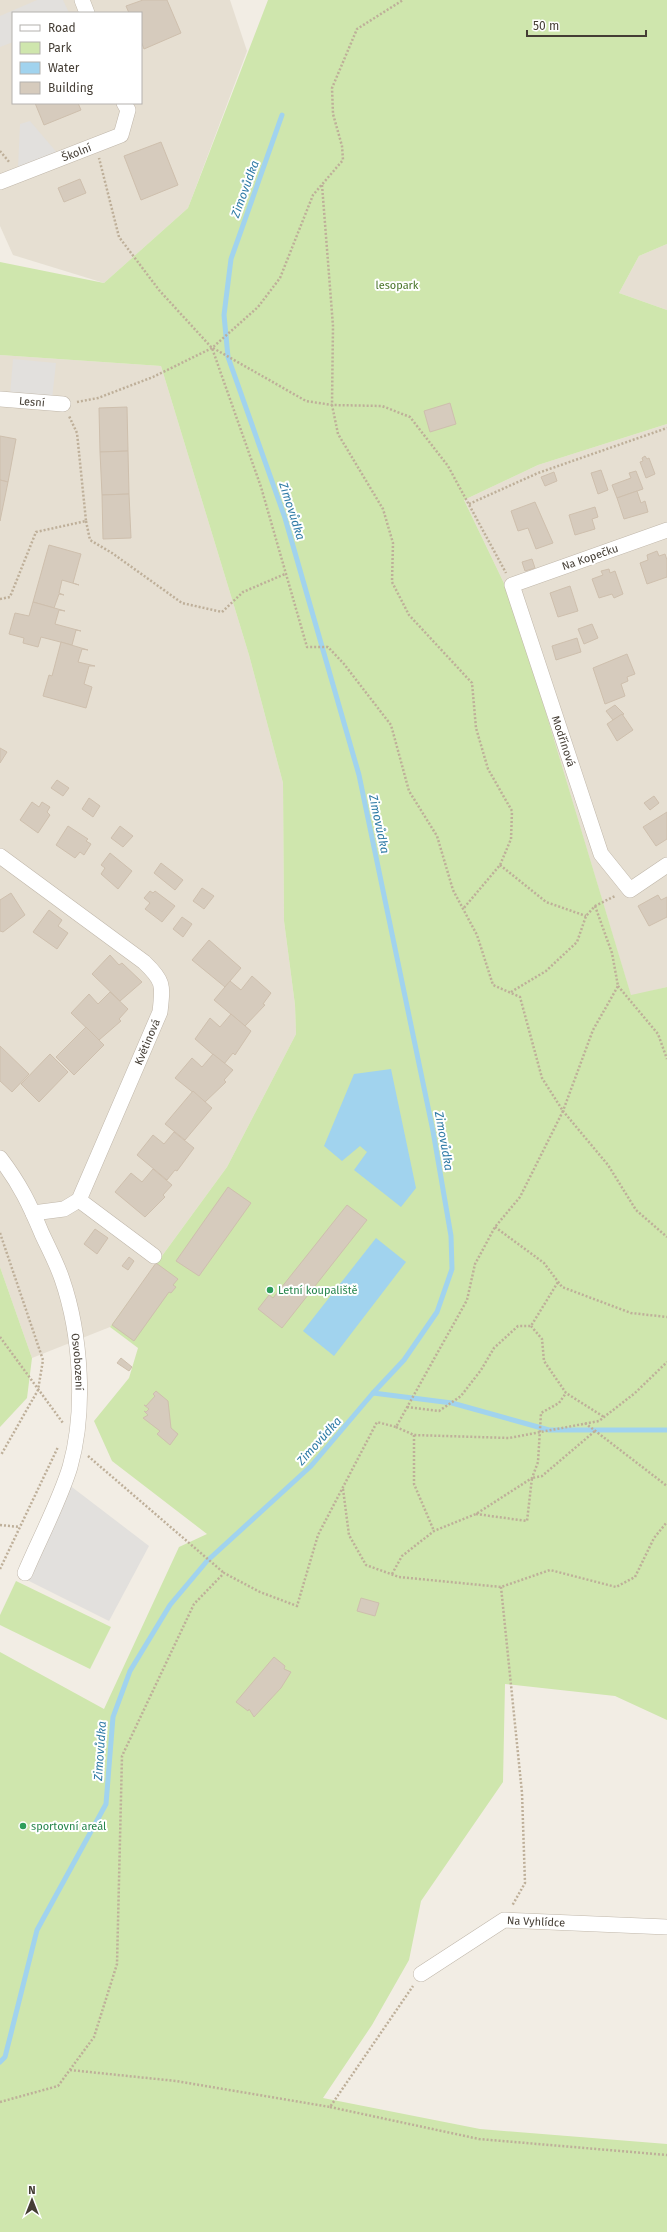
<svg xmlns="http://www.w3.org/2000/svg" width="667" height="2232" font-family="'Fira Sans',sans-serif">
	<style>
		.residential { fill: #e6dfd2; fill-rule: evenodd }
		.green { fill: #cfe6ad }
		.parking { fill: #e2e0dd }
		.water { fill: #a1d3ee }
		.lines { fill: none; stroke-linecap: round; stroke-linejoin: round }
		.stream { stroke: #a1d3ee; stroke-width: 5 }
		.building { fill: #d6cbbd; stroke: #cebfad }
		.street-casing { stroke: #c0b7aa; stroke-width: 16 }
		.path { stroke: #beaf99; stroke-width: 2.5; stroke-dasharray: 2 2; stroke-linecap: butt }
		.street { stroke: #fff; stroke-width: 15 }
		.leisure-dot { fill: #2e9e5b; stroke: #fff; stroke-width: 1.5 }
		.labels { text-anchor: middle; stroke-width: 4; stroke-linejoin: round; paint-order: stroke }
		.street-label { font-size: 11px; fill: #443d34; stroke: #fff }
		.park-label { font-size: 11px; fill: #497429; stroke: #fff }
		.leisure-label { font-size: 11px; fill: #27864d; stroke: #fff; text-anchor: start }
		.water-label { font-size: 12px; font-style: italic; fill: #2e7aa5; stroke: #fff }
	</style>
	<rect width="100%" height="100%" fill="#f2ede4"/>
	<g class="residential">
		<path d="M 0,0 L 230,0 L 247,51 L 188,208 L 104,283 L 13,255 L 0,226 ZM 13,13 L 141,13 L 141,103 L 13,103 Z"/>
		<path d="M 667,244 L 667,310 L 619,293 L 639,256 Z"/>
		<path d="M 0,355 L 161,366 L 249,655 L 283,783 L 284,921 L 295,1005 L 296,1034 L 227,1167 L 110,1327 L 32,1358 L 0,1267 Z"/>
		<path d="M 667,424 L 667,987 L 631,996 L 512,600 L 464,500 L 538,465 Z"/>
	</g>
	<g class="green">
		<path d="M 268,0 L 667,0 L 667,244 L 639,256 L 619,293 L 667,310 L 667,424 L 538,465 L 464,500 L 512,600 L 631,995 L 667,987 L 667,1720 L 615,1696 L 505,1684 L 503,1782 L 421,1901 L 409,1960 L 372,2025 L 323,2098 L 480,2129 L 667,2144 L 667,2232 L 0,2232 L 0,1652 L 104,1709 L 179,1547 L 207,1534 L 112,1461 L 94,1421 L 129,1378 L 138,1348 L 110,1327 L 227,1167 L 296,1034 L 295,1005 L 284,921 L 283,783 L 249,655 L 161,366 L 0,355 L 0,262 L 104,283 L 188,208 Z"/>
		<path d="M 0,1267 L 32,1358 L 27,1398 L 0,1427 Z"/>
		<path d="M 16,1581 L 111,1627 L 90,1669 L 0,1625 L 0,1615 Z"/>
	</g>
	<g class="parking">
		<path d="M 37,0 L 63,0 L 69,13 L 13,13 L 13,42 L 0,47 L 0,16 Z"/>
		<path d="M 30,121 L 59,155 L 18,168 L 20,124 Z"/>
		<path d="M 13,359 L 56,363 L 52,399 L 10,395 Z"/>
		<path d="M 64,1481 L 149,1546 L 109,1621 L 23,1578 Z"/>
	</g>
	<g class="water">
		<path d="M 391,1069 L 416,1188 L 401,1207 L 354,1170 L 367,1152 L 360,1146 L 342,1161 L 324,1146 L 354,1074 Z"/>
		<path d="M 376,1238 L 406,1262 L 334,1356 L 303,1331 Z"/>
	</g>
	<g class="lines">
		<g class="stream">
			<path d="M 373,1393 L 452,1403 L 549,1430 L 667,1430"/>
			<path d="M 0,2062 L 5,2057 L 37,1930 L 106,1804 L 113,1717 L 130,1671 L 170,1605 L 207,1561 L 311,1466 L 373,1393 L 404,1360 L 437,1312 L 452,1269 L 451,1236 L 433,1131 L 359,775 L 285,518 L 228,357 L 224,315 L 231,259 L 282,115"/>
		</g>
	</g>
	<g class="building">
		<path d="M 143,0 L 167,0 L 181,33 L 144,49 L 141,41 L 141,13 L 129,13 L 126,6 Z"/>
		<path d="M 35,103 L 78,103 L 81,110 L 44,125 Z"/>
		<path d="M 161,142 L 178,185 L 141,200 L 124,156 Z"/>
		<path d="M 80,179 L 86,193 L 64,202 L 58,188 Z"/>
		<path d="M 450,403 L 456,424 L 430,432 L 424,411 Z"/>
		<path d="M 127,407 L 128,451 L 100,452 L 99,408 Z"/>
		<path d="M 0,436 L 16,439 L 8,482 L 0,480 Z"/>
		<path d="M 128,451 L 129,494 L 102,495 L 100,452 Z"/>
		<path d="M 645,456 L 647,459 L 649,458 L 655,474 L 646,478 L 640,462 L 643,461 L 642,458 Z"/>
		<path d="M 601,470 L 608,490 L 598,494 L 591,473 Z"/>
		<path d="M 636,471 L 643,489 L 617,498 L 612,485 L 631,478 L 629,473 Z"/>
		<path d="M 554,472 L 557,481 L 545,486 L 541,477 Z"/>
		<path d="M 0,480 L 8,482 L 0,521 Z"/>
		<path d="M 637,491 L 641,503 L 645,501 L 648,512 L 624,519 L 617,498 Z"/>
		<path d="M 129,494 L 131,538 L 103,539 L 102,495 Z"/>
		<path d="M 535,502 L 553,543 L 536,549 L 528,528 L 518,531 L 511,511 Z"/>
		<path d="M 595,507 L 598,517 L 592,519 L 595,529 L 575,535 L 569,515 Z"/>
		<path d="M 49,545 L 81,554 L 73,583 L 79,585 L 62,580 L 59,593 L 64,595 L 59,594 L 54,608 L 33,602 Z"/>
		<path d="M 657,551 L 659,556 L 665,554 L 667,560 L 667,577 L 647,584 L 640,563 L 648,560 L 647,555 Z"/>
		<path d="M 532,559 L 535,568 L 525,571 L 522,562 Z"/>
		<path d="M 609,569 L 610,573 L 615,571 L 623,594 L 614,598 L 612,594 L 599,598 L 592,579 L 603,575 L 601,571 Z"/>
		<path d="M 570,586 L 578,611 L 558,617 L 550,593 Z"/>
		<path d="M 33,602 L 65,611 L 59,610 L 55,624 L 81,631 L 76,630 L 72,645 L 41,637 L 38,647 L 23,643 L 24,638 L 9,634 L 15,613 L 29,616 Z"/>
		<path d="M 592,624 L 598,638 L 584,644 L 578,629 Z"/>
		<path d="M 577,638 L 581,652 L 556,660 L 552,646 Z"/>
		<path d="M 61,642 L 88,650 L 82,649 L 78,662 L 95,666 L 89,666 L 84,684 L 92,687 L 86,708 L 43,696 L 49,675 L 52,676 Z"/>
		<path d="M 627,654 L 635,674 L 627,677 L 628,681 L 621,684 L 625,696 L 605,704 L 593,668 Z"/>
		<path d="M 615,705 L 624,714 L 613,720 L 606,711 Z"/>
		<path d="M 622,714 L 633,730 L 617,741 L 607,724 Z"/>
		<path d="M 0,748 L 7,752 L 0,763 Z"/>
		<path d="M 57,780 L 69,788 L 63,796 L 51,788 Z"/>
		<path d="M 654,796 L 659,803 L 650,810 L 644,803 Z"/>
		<path d="M 89,798 L 100,806 L 93,817 L 82,809 Z"/>
		<path d="M 32,802 L 39,807 L 42,802 L 50,807 L 47,812 L 50,815 L 38,833 L 20,820 Z"/>
		<path d="M 667,812 L 667,839 L 656,846 L 643,827 Z"/>
		<path d="M 68,826 L 88,839 L 86,841 L 91,844 L 84,855 L 80,852 L 75,858 L 56,845 Z"/>
		<path d="M 120,826 L 133,836 L 123,847 L 111,838 Z"/>
		<path d="M 110,853 L 132,871 L 118,889 L 101,874 L 105,868 L 101,865 Z"/>
		<path d="M 161,863 L 183,880 L 175,890 L 154,873 Z"/>
		<path d="M 202,888 L 214,896 L 204,909 L 193,901 Z"/>
		<path d="M 150,891 L 153,893 L 155,891 L 175,906 L 162,922 L 145,909 L 150,903 L 144,898 Z"/>
		<path d="M 11,893 L 25,915 L 3,932 L 0,931 L 0,900 Z"/>
		<path d="M 658,895 L 661,900 L 667,897 L 667,917 L 649,926 L 638,906 Z"/>
		<path d="M 49,910 L 62,920 L 58,926 L 68,933 L 57,949 L 33,932 Z"/>
		<path d="M 182,917 L 192,924 L 183,937 L 173,929 Z"/>
		<path d="M 209,940 L 241,968 L 225,987 L 192,960 Z"/>
		<path d="M 110,955 L 119,965 L 122,963 L 142,982 L 120,1001 L 92,974 Z"/>
		<path d="M 252,976 L 271,993 L 263,1004 L 265,1005 L 245,1026 L 214,1000 L 230,981 L 241,990 Z"/>
		<path d="M 110,992 L 128,1009 L 119,1019 L 121,1021 L 99,1040 L 71,1013 L 89,994 L 98,1004 Z"/>
		<path d="M 231,1014 L 251,1031 L 235,1055 L 233,1053 L 224,1064 L 195,1039 L 210,1018 L 220,1027 Z"/>
		<path d="M 86,1027 L 104,1045 L 74,1075 L 56,1057 Z"/>
		<path d="M 0,1046 L 29,1074 L 12,1092 L 0,1081 Z"/>
		<path d="M 50,1054 L 68,1072 L 39,1102 L 21,1084 Z"/>
		<path d="M 213,1054 L 233,1070 L 224,1080 L 226,1082 L 205,1102 L 175,1078 L 192,1058 L 202,1067 Z"/>
		<path d="M 193,1091 L 212,1108 L 185,1140 L 165,1124 Z"/>
		<path d="M 174,1132 L 194,1148 L 177,1171 L 175,1170 L 167,1180 L 137,1155 L 153,1135 L 164,1144 Z"/>
		<path d="M 153,1169 L 172,1185 L 163,1195 L 165,1197 L 145,1217 L 115,1192 L 131,1173 L 142,1182 Z"/>
		<path d="M 228,1187 L 251,1203 L 199,1276 L 176,1261 Z"/>
		<path d="M 347,1205 L 367,1220 L 282,1328 L 258,1309 L 269,1295 L 273,1298 Z"/>
		<path d="M 95,1229 L 108,1238 L 97,1254 L 84,1244 Z"/>
		<path d="M 129,1257 L 134,1261 L 128,1270 L 122,1266 Z"/>
		<path d="M 156,1263 L 178,1279 L 173,1285 L 176,1287 L 171,1293 L 169,1292 L 134,1341 L 112,1325 Z"/>
		<path d="M 121,1358 L 132,1367 L 129,1371 L 117,1363 Z"/>
		<path d="M 156,1391 L 168,1401 L 171,1428 L 178,1434 L 170,1445 L 157,1434 L 160,1431 L 143,1418 L 148,1415 L 144,1411 L 146,1412 L 149,1409 L 144,1405 L 146,1406 L 155,1396 L 153,1394 Z"/>
		<path d="M 361,1598 L 379,1603 L 375,1616 L 357,1611 Z"/>
		<path d="M 274,1657 L 285,1666 L 284,1669 L 291,1672 L 281,1688 L 254,1717 L 249,1709 L 248,1711 L 236,1702 Z"/>
	</g>
	<g class="lines">
		<defs>
			<g id="street">
				<path d="M 82,0 L 87,13"/>
				<path id="s1" d="M 0,182 L 121,135 L 128,110 L 124,103"/>
				<path id="s2" d="M 0,399 L 63,404"/>
				<path id="s3" d="M 667,530 L 512,585 L 601,854 L 630,890 L 667,865"/>
				<path d="M 0,856 L 144,962 C 164,981 163,985 160,1012 L 79,1200 L 64,1209 L 33,1213"/>
				<path id="s4" d="M 0,1158 C 20,1184 30,1205 42,1234 C 49,1249 57,1264 62,1279 C 81,1334 86,1411 70,1467 C 60,1500 39,1540 25,1573"/>
				<path d="M 79,1200 L 154,1256"/>
				<path id="s5" d="M 421,1974 L 504,1920 L 667,1927"/>
			</g>
		</defs>
		<use href="#street" class="street-casing"/>
		<g class="path">
			<path d="M 0,151 L 10,163"/>
			<path d="M 322,185 L 333,326 L 332,405 L 338,434 L 383,509 L 393,543 L 392,582 L 409,615 L 472,683 L 476,728 L 488,769 L 512,811 L 511,839 L 500,865 L 463,909"/>
			<path d="M 213,348 L 306,401 L 332,405 L 382,406 L 410,417 L 448,466 L 506,573"/>
			<path d="M 77,402 L 98,398 L 153,377 L 212,348 L 258,307 L 280,278 L 313,195 L 343,160 L 342,146 L 333,114 L 332,88 L 357,29 L 403,0"/>
			<path d="M 469,504 L 538,473 L 667,428"/>
			<path d="M 86,521 L 90,540 L 112,553 L 182,603 L 222,612 L 243,592 L 285,574"/>
			<path d="M 0,599 L 10,597 L 36,532 L 86,521 L 77,433 L 69,416"/>
			<path d="M 500,865 L 546,902 L 586,916"/>
			<path d="M 595,906 L 612,953 L 618,986 L 593,1030 L 563,1111 L 608,1165 L 636,1210 L 667,1237"/>
			<path d="M 618,986 L 658,1034 L 667,1059"/>
			<path d="M 511,992 L 546,971 L 577,942 L 586,916 L 595,906 L 615,896"/>
			<path d="M 495,1227 L 544,1263 L 562,1287 L 631,1313 L 667,1317"/>
			<path d="M 0,1233 L 43,1360 L 38,1390 L 1,1455"/>
			<path d="M 531,1326 L 542,1339 L 544,1361 L 566,1393 L 604,1417"/>
			<path d="M 0,1337 L 63,1423"/>
			<path d="M 407,1407 L 439,1411 L 461,1396 L 481,1370 L 494,1348 L 518,1326 L 531,1326 L 558,1282"/>
			<path d="M 585,1423 L 667,1486"/>
			<path d="M 396,1427 L 414,1435 L 509,1438 L 599,1421 L 635,1393 L 667,1362"/>
			<path d="M 414,1435 L 414,1484 L 434,1531"/>
			<path d="M 88,1456 L 224,1573"/>
			<path d="M 343,1489 L 349,1535 L 366,1565 L 399,1577 L 501,1587 L 550,1570 L 616,1587 L 635,1577 L 654,1538 L 667,1522"/>
			<path d="M 476,1514 L 527,1521 L 532,1478 L 542,1476 L 595,1431"/>
			<path d="M 0,1525 L 20,1527"/>
			<path d="M 0,1569 L 58,1447"/>
			<path d="M 392,1574 L 402,1556 L 434,1531 L 476,1514 L 532,1478 L 538,1462 L 541,1413 L 559,1403 L 566,1393"/>
			<path d="M 501,1587 L 522,1793 L 525,1883 L 512,1906"/>
			<path d="M 70,2070 L 176,2081 L 330,2107 L 413,1986"/>
			<path d="M 0,2102 L 58,2086 L 94,2037 L 117,1964 L 122,1756 L 194,1604 L 224,1573 L 260,1592 L 297,1606 L 318,1535 L 377,1422 L 396,1427 L 467,1300 L 475,1264 L 495,1227 L 520,1197 L 563,1111 L 542,1078 L 520,997 L 493,985 L 477,935 L 453,890 L 437,836 L 409,791 L 391,725 L 344,664 L 328,647 L 307,647 L 261,487 L 212,348 L 159,290 L 119,237 L 99,158"/>
			<path d="M 330,2107 L 479,2139 L 667,2155"/>
		</g>
		<use href="#street" class="street"/>
	</g>
	<g class="leisure-dot">
		<circle cx="270" cy="1290" r="4"/>
		<circle cx="23" cy="1826" r="4"/>
	</g>
	<g class="labels">
		<g class="street-label">
			<text dy="4" stroke="none"><textPath href="#s1" startOffset="82">Školní</textPath></text>
			<text dy="4" stroke="none"><textPath href="#s2" startOffset="32">Lesní</textPath></text>
			<text transform="translate(590 557) rotate(-19)" y="4">Na Kopečku</text>
			<text dy="4" stroke="none"><textPath href="#s3" startOffset="329">Modřínová</textPath></text>
			<text transform="translate(147 1042) rotate(-67)" y="4">Květinová</text>
			<text dy="4" stroke="none"><textPath href="#s4" startOffset="221">Osvobození</textPath></text>
			<text dy="4" stroke="none"><textPath href="#s5" startOffset="131">Na Vyhlídce</textPath></text>
		</g>
		<g class="park-label">
			<text x="397" y="289">lesopark</text>
		</g>
		<g class="leisure-label">
			<text x="278" y="1294">Letní koupaliště</text>
			<text x="31" y="1830">sportovní areál</text>
		</g>
		<g class="water-label">
			<text transform="translate(245 189) rotate(-70)" y="4">Zimovůdka</text>
			<text transform="translate(292 511) rotate(72)" y="4">Zimovůdka</text>
			<text transform="translate(379 824) rotate(78)" y="4">Zimovůdka</text>
			<text transform="translate(444 1141) rotate(80)" y="4">Zimovůdka</text>
			<text transform="translate(319 1441) rotate(-48)" y="4">Zimovůdka</text>
			<text transform="translate(100 1751) rotate(-86)" y="4">Zimovůdka</text>
		</g>
	</g>
	<rect x="12" y="12" width="130" height="92" fill="#ffffff" stroke="#b4b1ae"/>
	<rect x="20" y="25" width="20" height="6" fill="#ffffff" stroke="#b4b1ae"/>
	<text x="48" y="32" font-size="12" fill="#443d34">Road</text>
	<rect x="20" y="42" width="20" height="12" fill="#cfe6ad" stroke="#b4b1ae"/>
	<text x="48" y="52" font-size="12" fill="#443d34">Park</text>
	<rect x="20" y="62" width="20" height="12" fill="#a1d3ee" stroke="#b4b1ae"/>
	<text x="48" y="72" font-size="12" fill="#443d34">Water</text>
	<rect x="20" y="82" width="20" height="12" fill="#d6cbbd" stroke="#b4b1ae"/>
	<text x="48" y="92" font-size="12" fill="#443d34">Building</text>
	<g transform="translate(32 2200)" stroke="#ffffff" stroke-width="3" paint-order="stroke">
	<path d="M0-3L7 15L0 10L-7 15Z" fill="#443d34"/>
	<text y="-6" font-size="11" font-weight="bold" text-anchor="middle" fill="#443d34">N</text>
	</g>
	<path d="M527 30v6h119v-6" fill="none" stroke="#443d34" stroke-width="2"/>
	<text x="533" y="30" font-size="12" fill="#443d34" stroke="#ffffff" stroke-width="3" paint-order="stroke">50 m</text>
</svg>
